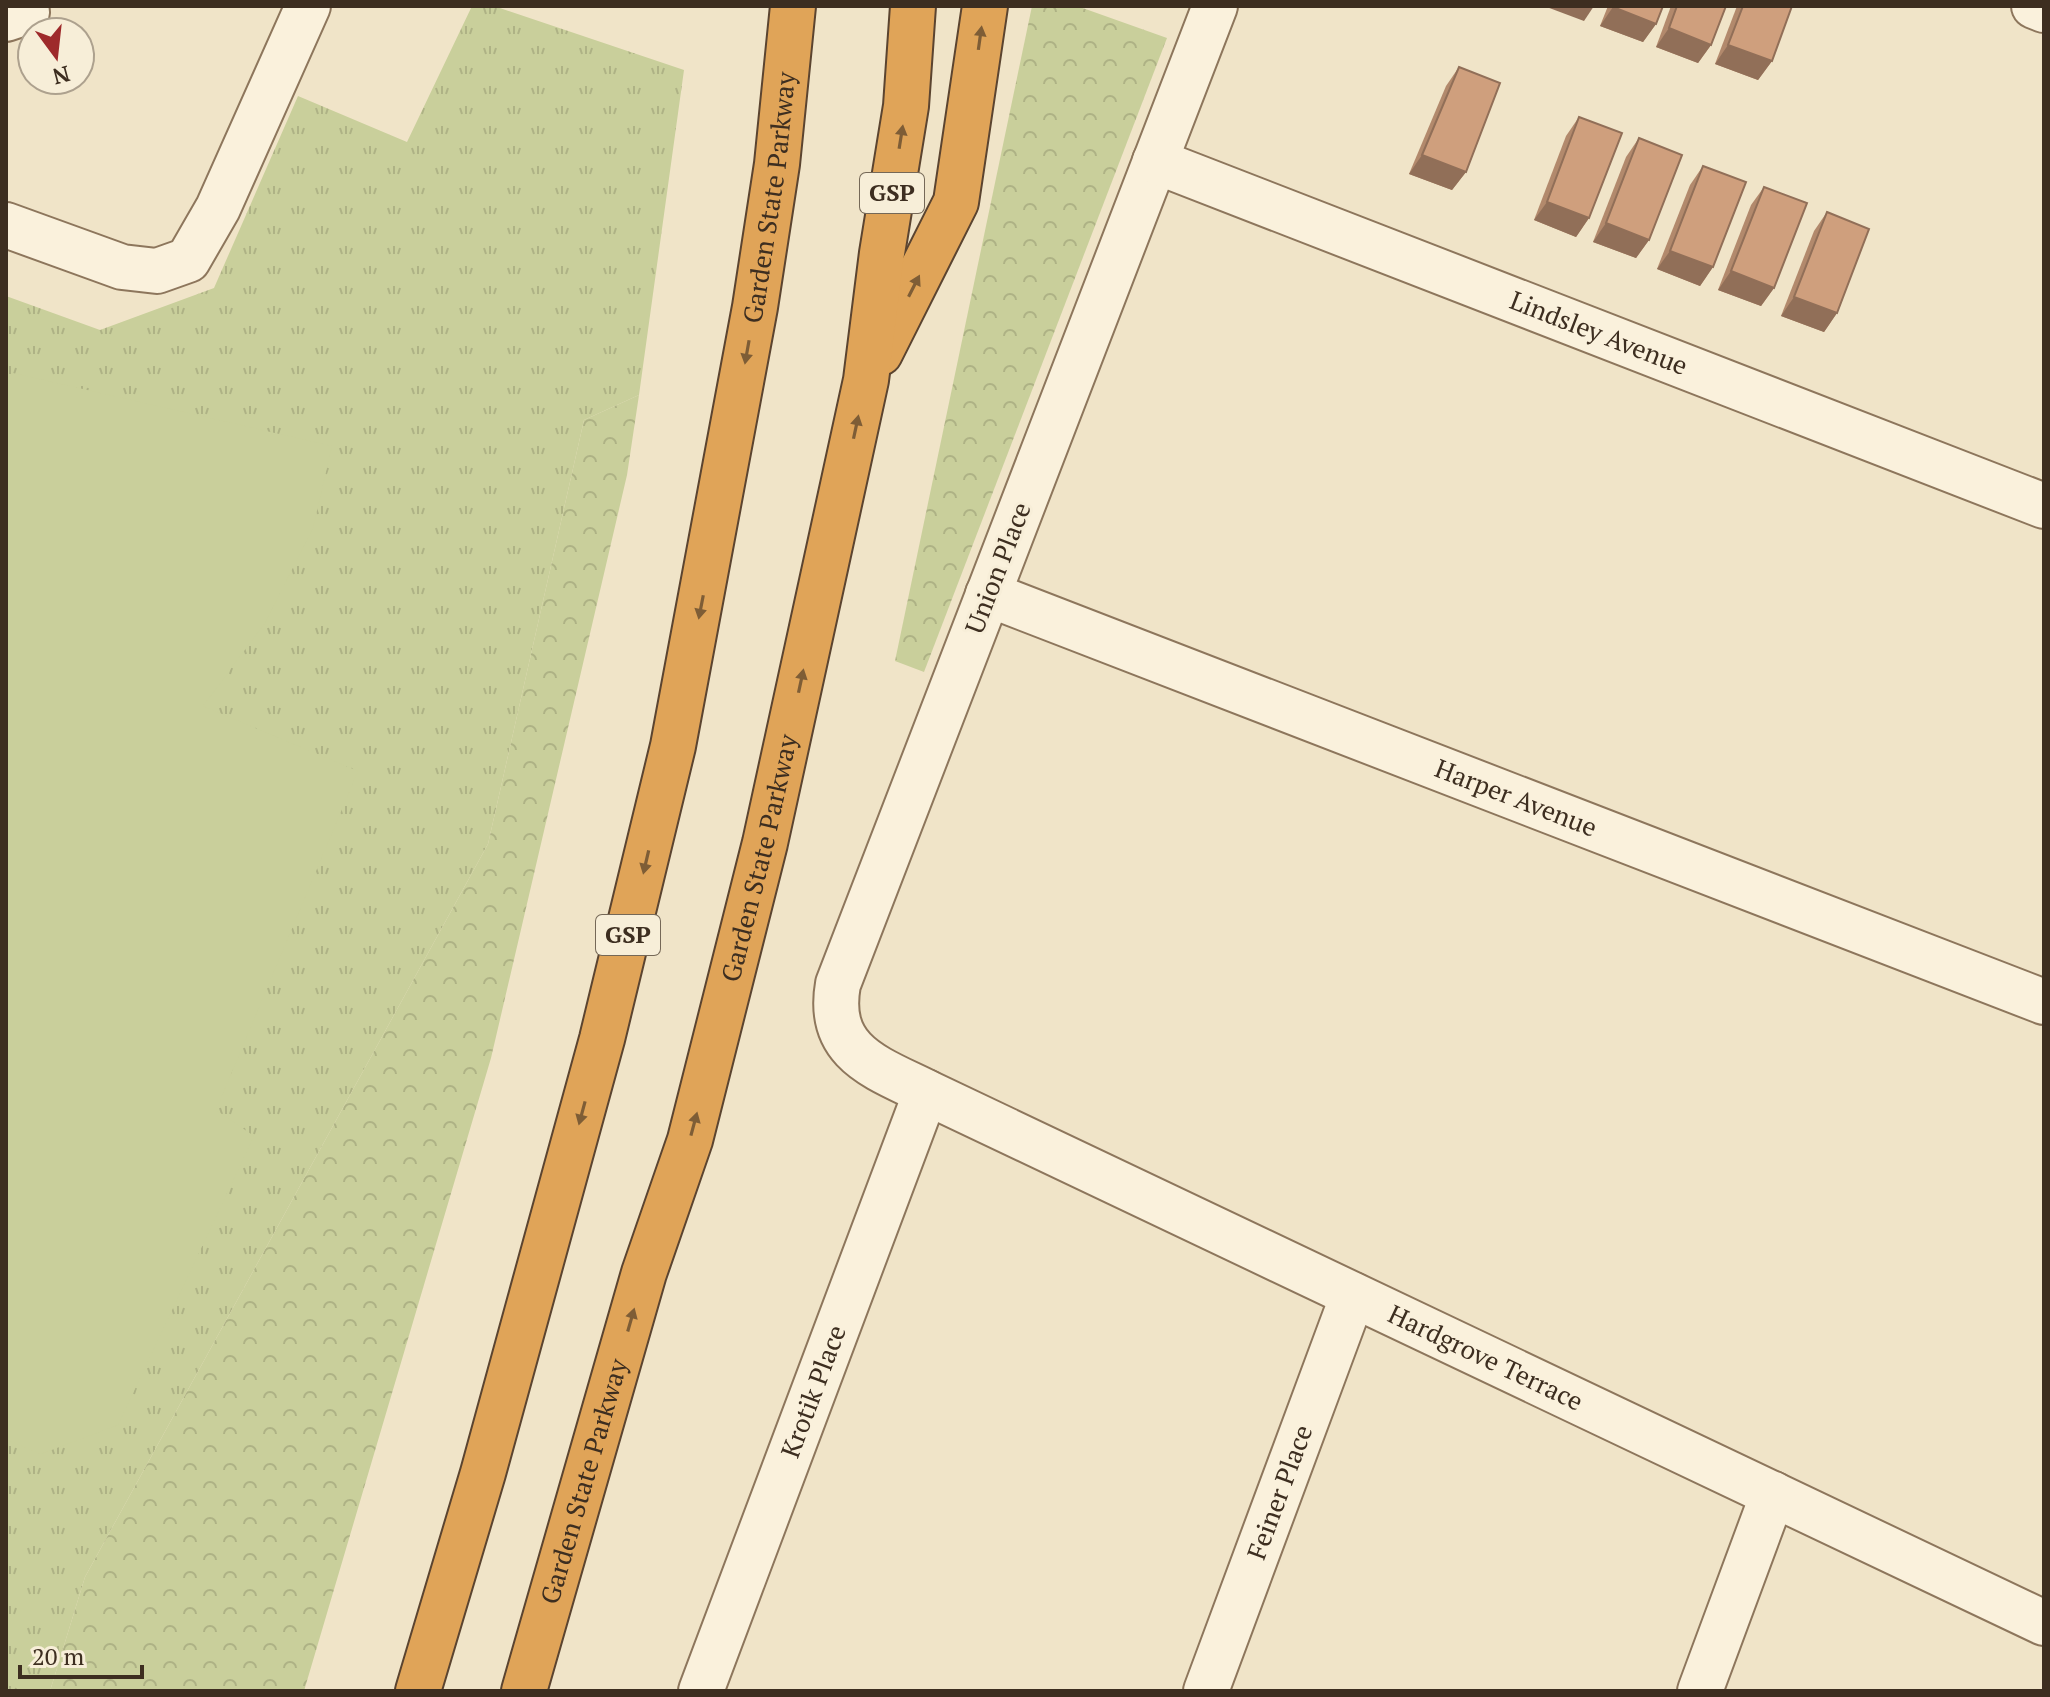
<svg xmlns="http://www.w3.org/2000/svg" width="2050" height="1697" font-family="'PT Serif',serif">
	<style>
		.grass { fill: url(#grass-tufts) }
		.forest { fill: url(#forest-crowns) }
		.garden { fill: #c9cf9b }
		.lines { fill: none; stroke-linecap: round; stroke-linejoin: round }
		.minor-casing { stroke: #8d765c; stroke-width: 48 }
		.highway-casing { stroke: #5b4430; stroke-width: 48 }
		.minor { stroke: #faf1dc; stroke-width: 44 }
		.highway { stroke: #e0a458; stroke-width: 44 }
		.wall { fill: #b2896c }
		.shaded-wall { fill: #916f58 }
		.building { fill: #cf9f7d; stroke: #916f58; stroke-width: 2 }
		.oneway { fill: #7e5d36 }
		.labels { text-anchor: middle; stroke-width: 6; stroke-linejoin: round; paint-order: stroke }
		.shield { fill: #f7eed8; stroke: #756857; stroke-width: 2 }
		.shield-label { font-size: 24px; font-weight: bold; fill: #3d2e20 }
		.street-label { font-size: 26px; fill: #3d2e20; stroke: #f7eed8 }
	</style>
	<defs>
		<pattern id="grass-tufts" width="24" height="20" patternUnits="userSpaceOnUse" patternTransform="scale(2)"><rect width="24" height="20" fill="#c9cf9b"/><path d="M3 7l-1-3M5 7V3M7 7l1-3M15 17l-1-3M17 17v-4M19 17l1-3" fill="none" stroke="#aeb285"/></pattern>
		<pattern id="forest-crowns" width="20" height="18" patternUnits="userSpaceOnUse" patternTransform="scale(2)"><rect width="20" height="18" fill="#c9cf9b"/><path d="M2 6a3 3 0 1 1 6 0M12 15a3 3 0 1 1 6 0" fill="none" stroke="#aeb285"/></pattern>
	</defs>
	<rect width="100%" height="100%" fill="#f0e4c8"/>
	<path class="grass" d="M 472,6 L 494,6 L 684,70 L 639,395 L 584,420 L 488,844 L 85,1577 L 50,1691 L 6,1691 L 6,296 L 100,330 L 214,288 L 298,96 L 407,142 Z"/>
	<g class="forest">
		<path d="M 1032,6 L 1077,6 L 1167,38 L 924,672 L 895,661 Z"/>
		<path d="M 639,395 L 627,475 L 491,1058 L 304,1691 L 50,1691 L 85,1577 L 488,844 L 584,420 Z"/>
	</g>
	<path class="garden" d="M 13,373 L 332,446 L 313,528 L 265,623 L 203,706 L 358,771 L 216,1110 L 254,1136 L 118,1425 L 41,1454 L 6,1439 L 6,379 Z"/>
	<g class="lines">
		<defs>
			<g id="minor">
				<path id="s1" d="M 1215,6 L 838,984 C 826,1052 875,1067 926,1092 L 2044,1623"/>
				<path d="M 2034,6 L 2044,10"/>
				<path d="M 6,19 L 27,12"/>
				<path id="s2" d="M 1155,161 L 2044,506"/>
				<path d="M 6,225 L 122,267 L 157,271 L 188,260 L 218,208 L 308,6"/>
				<path id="s3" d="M 988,594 L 2044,1002"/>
				<path id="s4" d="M 701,1691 L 926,1092"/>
				<path id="s5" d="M 1206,1691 L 1353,1295"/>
				<path d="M 1700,1691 L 1773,1494"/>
			</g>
			<g id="highway">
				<path d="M 880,353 L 956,202 L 985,6"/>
				<path id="s6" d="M 418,1691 L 483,1473 L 602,1039 L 673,746 L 755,307 L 777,164 L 793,6"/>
				<path id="s7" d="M 524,1691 L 644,1273 L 690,1140 L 765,843 L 866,380 L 882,253 L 906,106 L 913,6"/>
			</g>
		</defs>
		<use href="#minor" class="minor-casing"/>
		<use href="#highway" class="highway-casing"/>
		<use href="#minor" class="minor"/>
		<use href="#highway" class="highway"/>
	</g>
	<g class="wall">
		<path d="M 1608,6 L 1663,6 L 1656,24 L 1643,42 L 1600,26 Z"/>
		<path d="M 1671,6 L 1726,6 L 1711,45 L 1698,63 L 1656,47 Z"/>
		<path d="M 1737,6 L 1792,6 L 1772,61 L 1758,80 L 1715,64 Z"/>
		<path d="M 1459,67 L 1466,172 L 1452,190 L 1409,174 L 1446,86 Z"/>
		<path d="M 1579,117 L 1589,218 L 1576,237 L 1534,220 L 1566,136 Z"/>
		<path d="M 1639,138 L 1649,240 L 1636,258 L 1593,242 L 1626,157 Z"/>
		<path d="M 1703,166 L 1713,267 L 1700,286 L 1657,269 L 1690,185 Z"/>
		<path d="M 1764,187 L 1774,288 L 1761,306 L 1718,290 L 1751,205 Z"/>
		<path d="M 1827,212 L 1837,313 L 1824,332 L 1781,316 L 1814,231 Z"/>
	</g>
	<g class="shaded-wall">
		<path d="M 1544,6 L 1594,6 L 1584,21 Z"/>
		<path d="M 1613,7 L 1656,24 L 1643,42 L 1600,26 Z"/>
		<path d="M 1669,28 L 1711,45 L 1698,63 L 1656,47 Z"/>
		<path d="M 1728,45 L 1772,61 L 1758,80 L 1715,64 Z"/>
		<path d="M 1422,155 L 1466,172 L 1452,190 L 1409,174 Z"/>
		<path d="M 1547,202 L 1589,218 L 1576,237 L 1534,220 Z"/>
		<path d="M 1606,223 L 1649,240 L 1636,258 L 1593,242 Z"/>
		<path d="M 1670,251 L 1713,267 L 1700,286 L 1657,269 Z"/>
		<path d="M 1731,271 L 1774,288 L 1761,306 L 1718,290 Z"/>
		<path d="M 1794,297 L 1837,313 L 1824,332 L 1781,316 Z"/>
	</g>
	<g class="building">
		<path d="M 1614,6 L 1663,6 L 1656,24 L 1613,7 Z"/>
		<path d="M 1677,6 L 1726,6 L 1711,45 L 1669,28 Z"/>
		<path d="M 1743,6 L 1792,6 L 1772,61 L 1728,45 Z"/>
		<path d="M 1459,67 L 1500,83 L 1466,172 L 1422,155 Z"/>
		<path d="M 1579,117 L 1622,133 L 1589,218 L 1547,202 Z"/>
		<path d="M 1639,138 L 1682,155 L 1649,240 L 1606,223 Z"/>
		<path d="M 1703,166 L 1746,182 L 1713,267 L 1670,251 Z"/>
		<path d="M 1764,187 L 1807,203 L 1774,288 L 1731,271 Z"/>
		<path d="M 1827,212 L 1869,229 L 1837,313 L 1794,297 Z"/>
	</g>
	<defs><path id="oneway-solid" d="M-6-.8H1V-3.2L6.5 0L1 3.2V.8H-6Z" transform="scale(2)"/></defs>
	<g class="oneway">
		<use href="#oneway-solid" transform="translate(980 38) rotate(-82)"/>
		<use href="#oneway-solid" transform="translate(901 137) rotate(-81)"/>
		<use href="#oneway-solid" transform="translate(914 286) rotate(-63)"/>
		<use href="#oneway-solid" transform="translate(747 352) rotate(100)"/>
		<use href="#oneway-solid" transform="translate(856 427) rotate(-78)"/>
		<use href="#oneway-solid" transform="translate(701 607) rotate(101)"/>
		<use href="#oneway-solid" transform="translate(801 681) rotate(-78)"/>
		<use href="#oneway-solid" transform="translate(646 862) rotate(103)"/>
		<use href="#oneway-solid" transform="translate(582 1113) rotate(105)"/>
		<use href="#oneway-solid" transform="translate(694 1124) rotate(-75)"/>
		<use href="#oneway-solid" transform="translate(631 1320) rotate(-74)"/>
	</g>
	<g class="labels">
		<g class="shield">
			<rect x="860" y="173" width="64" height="40" rx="6"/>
			<rect x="596" y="915" width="64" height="40" rx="6"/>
		</g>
		<g class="shield-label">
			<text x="892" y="201">GSP</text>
			<text x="628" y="943">GSP</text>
		</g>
		<g class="street-label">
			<text dy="9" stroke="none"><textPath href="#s6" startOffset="1536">Garden State Parkway</textPath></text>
			<text dy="9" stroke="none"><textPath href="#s2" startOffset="476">Lindsley Avenue</textPath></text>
			<text transform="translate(998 568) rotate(-69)" y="9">Union Place</text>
			<text dy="9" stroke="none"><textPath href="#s3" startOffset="566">Harper Avenue</textPath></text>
			<text dy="9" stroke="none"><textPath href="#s7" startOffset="866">Garden State Parkway</textPath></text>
			<text dy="9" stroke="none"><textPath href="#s1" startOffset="1822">Hardgrove Terrace</textPath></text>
			<text dy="9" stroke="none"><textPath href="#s4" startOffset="320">Krotik Place</textPath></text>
			<text dy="9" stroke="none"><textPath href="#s7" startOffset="218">Garden State Parkway</textPath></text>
			<text dy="9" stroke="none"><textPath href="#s5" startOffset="212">Feiner Place</textPath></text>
		</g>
	</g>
	<rect width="2050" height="1697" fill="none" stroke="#3d2e20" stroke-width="16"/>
	<g transform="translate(56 56) rotate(165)"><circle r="38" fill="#f7eed8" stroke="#ada18e" stroke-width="2"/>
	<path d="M0-6L14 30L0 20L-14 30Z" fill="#9e2a2b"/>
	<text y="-12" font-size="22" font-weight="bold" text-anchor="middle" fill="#3d2e20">N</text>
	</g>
	<path d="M20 1665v12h122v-12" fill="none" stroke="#3d2e20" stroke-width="4"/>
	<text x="32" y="1665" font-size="24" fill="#3d2e20" stroke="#f7eed8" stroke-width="6" paint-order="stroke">20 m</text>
</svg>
